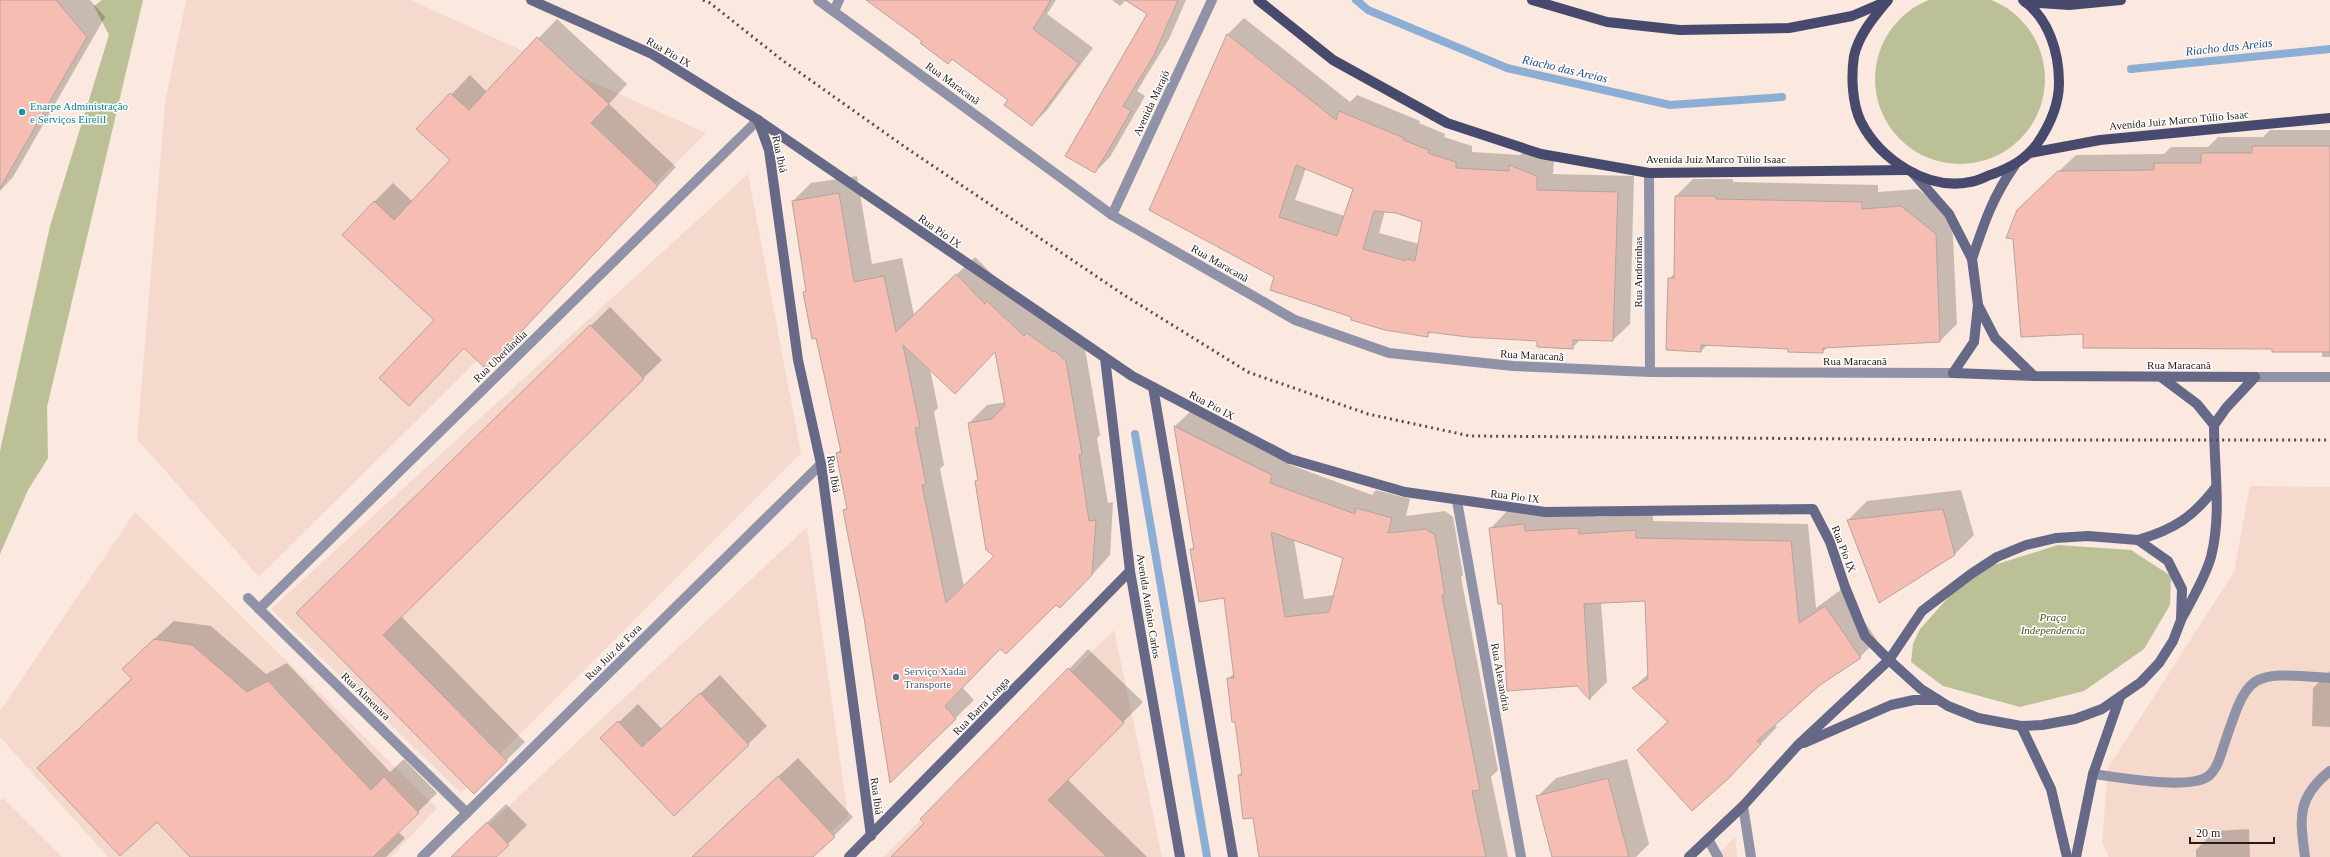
<svg xmlns="http://www.w3.org/2000/svg" width="2330" height="857" font-family="Georgia,serif">
	<style>
		.built { fill: #f4d9cc }
		.green { fill: #bbc097 }
		.shadow { fill: #0003; fill-rule: evenodd }
		.lines { fill: none; stroke-linecap: round; stroke-linejoin: round }
		.stream { stroke: #8caed5; stroke-width: 8 }
		.building { fill: #f6bdb3; stroke: #b7a39f; fill-rule: evenodd }
		.lane { stroke: #9093a8; stroke-width: 10 }
		.street { stroke: #9093a8; stroke-width: 10 }
		.secondary { stroke: #656886; stroke-width: 10 }
		.primary { stroke: #474a6d; stroke-width: 10 }
		.rail { stroke: #584e49; stroke-width: 3; stroke-dasharray: 2 4; stroke-linecap: butt }
		.culture-dot { fill: #0f9aa8; stroke: #fff; stroke-width: 1.5 }
		.service-dot { fill: #5c6f8a; stroke: #fff; stroke-width: 1.5 }
		.labels { text-anchor: middle; stroke-width: 3; stroke-linejoin: round; paint-order: stroke }
		.street-label { font-size: 11px; fill: #231c19; stroke: #fff }
		.culture-label { font-size: 11px; fill: #0d838f; stroke: #fff; text-anchor: start }
		.park-label { font-size: 11px; font-style: italic; fill: #4a4e14; stroke: #fff }
		.service-label { font-size: 11px; fill: #4e5e75; stroke: #fff; text-anchor: start }
		.water-label { font-size: 12px; font-style: italic; fill: #204f81; stroke: #fff }
	</style>
	<rect width="100%" height="100%" fill="#fbe8de"/>
	<g class="built">
		<path d="M 186,0 L 410,0 L 706,133 L 259,577 L 137,439 L 165,103 Z"/>
		<path d="M 748,174 L 801,453 L 461,793 L 271,609 Z"/>
		<path d="M 2250,486 L 2330,487 L 2330,857 L 2109,857 L 2102,843 L 2108,768 L 2234,572 Z"/>
		<path d="M 135,512 L 437,808 L 391,857 L 108,857 L 0,737 L 0,711 Z"/>
		<path d="M 807,527 L 848,816 L 806,857 L 454,857 Z"/>
		<path d="M 1114,630 L 1162,857 L 883,857 Z"/>
		<path d="M 3,798 L 62,857 L 0,857 L 0,801 Z"/>
		<path d="M 1735,837 L 1737,857 L 1715,857 Z"/>
	</g>
	<g class="green">
		<circle cx="1960" cy="79" r="85"/>
		<path d="M 102,0 L 143,0 L 47,407 L 48,458 L 28,490 L 0,554 L 0,451 L 50,226 L 109,35 L 94,6 Z"/>
		<path d="M 2058,545 L 2131,550 L 2171,576 L 2170,605 L 2144,649 L 2084,691 L 2020,707 L 1943,686 L 1911,662 L 1913,644 L 1920,629 L 1955,590 L 1991,566 Z"/>
	</g>
	<g class="shadow">
		<path d="M 0,0 L 90,0 L 105,17 L 13,177 L 0,191 Z"/>
		<path d="M 888,0 L 1056,0 L 1047,14 L 1093,48 L 1047,110 L 1032,125 L 1009,100 L 953,58 L 948,63 L 923,40 Z"/>
		<path d="M 1112,0 L 1126,0 L 1120,6 Z"/>
		<path d="M 1127,0 L 1186,0 L 1169,39 L 1137,91 L 1145,96 L 1110,157 L 1095,172 L 1148,14 Z"/>
		<path d="M 1244,18 L 1350,102 L 1357,95 L 1420,121 L 1419,123 L 1445,134 L 1444,137 L 1472,146 L 1472,152 L 1520,155 L 1526,149 L 1554,159 L 1553,174 L 1634,176 L 1630,324 L 1613,340 L 1581,339 L 1572,348 L 1538,340 L 1431,331 L 1427,336 L 1353,317 L 1150,210 L 1228,34 ZM 1306,168 L 1355,188 L 1345,216 L 1295,200 ZM 1385,211 L 1396,212 L 1423,222 L 1419,244 L 1379,233 Z"/>
		<path d="M 557,19 L 627,84 L 609,104 L 676,167 L 505,349 L 435,320 L 374,202 L 393,183 L 412,201 L 451,160 L 418,129 L 470,75 L 487,92 Z"/>
		<path d="M 2270,130 L 2330,130 L 2330,357 L 2322,357 L 2322,351 L 2084,333 L 2035,194 L 2076,155 L 2164,154 L 2171,147 L 2208,147 L 2218,137 L 2263,137 Z"/>
		<path d="M 857,176 L 872,264 L 902,258 L 914,315 L 975,257 L 1004,286 L 1006,284 L 1043,318 L 1084,343 L 1100,435 L 1097,438 L 1108,503 L 1113,502 L 1110,555 L 1079,589 L 1056,603 L 1001,648 L 962,687 L 974,700 L 891,781 L 865,618 L 844,510 L 847,507 L 837,453 L 841,449 L 817,337 L 804,292 L 807,290 L 793,201 L 811,183 ZM 996,351 L 1006,402 L 987,405 L 969,423 L 978,479 L 976,481 L 995,556 L 964,587 L 940,469 L 944,465 L 934,412 L 938,408 L 930,369 Z"/>
		<path d="M 1693,179 L 1733,179 L 1733,182 L 1878,185 L 1878,192 L 1918,189 L 1952,217 L 1957,324 L 1940,341 L 1828,347 L 1822,352 L 1789,348 L 1707,345 L 1701,351 L 1669,279 L 1675,273 L 1676,196 Z"/>
		<path d="M 610,307 L 662,360 L 401,616 L 525,742 L 474,792 L 316,594 Z"/>
		<path d="M 1194,408 L 1290,456 L 1288,464 L 1372,495 L 1376,490 L 1410,499 L 1406,516 L 1445,511 L 1453,517 L 1463,575 L 1461,577 L 1498,770 L 1491,777 L 1508,857 L 1260,857 L 1253,816 L 1239,775 L 1242,772 L 1236,721 L 1228,679 L 1234,673 L 1225,597 L 1192,550 L 1194,547 L 1175,426 ZM 1294,539 L 1344,558 L 1335,595 L 1304,599 Z"/>
		<path d="M 1961,490 L 1974,535 L 1955,554 L 1879,602 L 1848,520 L 1867,501 Z"/>
		<path d="M 1507,511 L 1595,511 L 1596,517 L 1653,514 L 1653,521 L 1808,524 L 1816,608 L 1842,589 L 1877,640 L 1860,657 L 1820,684 L 1775,725 L 1777,727 L 1728,778 L 1638,750 L 1668,721 L 1633,688 L 1649,673 L 1646,600 L 1601,602 L 1607,682 L 1590,699 L 1503,603 L 1490,529 Z"/>
		<path d="M 174,621 L 211,626 L 266,674 L 287,663 L 390,772 L 404,759 L 437,793 L 398,832 L 405,838 L 386,857 L 191,857 L 157,821 L 38,768 L 132,678 L 142,650 Z"/>
		<path d="M 1088,649 L 1143,702 L 1067,779 L 1147,857 L 892,857 Z"/>
		<path d="M 2330,671 L 2330,727 L 2312,726 L 2313,688 Z"/>
		<path d="M 720,675 L 767,726 L 674,815 L 602,738 L 638,704 L 662,729 Z"/>
		<path d="M 798,758 L 853,817 L 834,836 L 812,857 L 692,857 Z"/>
		<path d="M 1627,759 L 1649,844 L 1636,857 L 1553,857 L 1537,797 L 1556,778 Z"/>
		<path d="M 506,804 L 527,825 L 495,857 L 452,857 Z"/>
		<path d="M 2249,829 L 2250,857 L 2196,857 L 2196,850 L 2215,831 Z"/>
	</g>
	<g class="lines">
		<g class="stream">
			<path d="M 1356,0 L 1368,10 L 1507,68 L 1670,105 L 1782,97"/>
			<path d="M 2131,69 L 2330,49"/>
			<path d="M 1135,434 L 1207,857"/>
		</g>
	</g>
	<g class="building">
		<path d="M 0,0 L 56,0 L 87,37 L 0,188 Z"/>
		<path d="M 866,0 L 1051,0 L 1033,29 L 1079,63 L 1032,126 L 1004,105 L 1008,100 L 952,59 L 948,64 L 920,43 L 922,41 Z"/>
		<path d="M 1125,0 L 1178,0 L 1154,55 L 1123,106 L 1131,111 L 1095,173 L 1065,156 L 1147,14 Z"/>
		<path d="M 1227,34 L 1336,120 L 1339,111 L 1404,138 L 1403,140 L 1429,150 L 1428,153 L 1456,162 L 1456,168 L 1509,171 L 1509,165 L 1537,176 L 1537,190 L 1618,192 L 1613,341 L 1573,340 L 1573,349 L 1537,347 L 1537,341 L 1468,337 L 1428,332 L 1428,337 L 1385,330 L 1351,320 L 1351,317 L 1270,290 L 1274,277 L 1149,210 ZM 1296,165 L 1353,189 L 1337,236 L 1279,217 ZM 1374,211 L 1396,213 L 1422,222 L 1415,261 L 1406,259 L 1406,261 L 1363,249 Z"/>
		<path d="M 537,37 L 609,104 L 591,123 L 658,186 L 486,369 L 464,348 L 409,406 L 379,378 L 434,320 L 342,235 L 374,201 L 394,220 L 450,160 L 416,129 L 450,93 L 469,110 Z"/>
		<path d="M 2252,146 L 2330,146 L 2330,352 L 2272,352 L 2272,349 L 2083,348 L 2083,334 L 2021,337 L 2013,239 L 2006,238 L 2017,210 L 2058,171 L 2154,170 L 2154,163 L 2201,163 L 2201,153 L 2252,153 Z"/>
		<path d="M 839,193 L 854,282 L 884,276 L 896,332 L 956,274 L 985,304 L 987,301 L 1024,336 L 1027,333 L 1053,352 L 1055,351 L 1066,361 L 1082,454 L 1079,455 L 1089,521 L 1096,520 L 1092,575 L 1060,608 L 1056,605 L 1006,654 L 1000,649 L 945,706 L 956,719 L 890,783 L 864,618 L 843,510 L 847,509 L 836,453 L 841,452 L 816,338 L 812,339 L 803,292 L 806,291 L 792,201 ZM 903,345 L 955,394 L 995,352 L 1005,405 L 992,419 L 968,423 L 978,480 L 975,481 L 986,550 L 994,556 L 946,603 L 922,485 L 926,484 L 915,428 L 920,427 Z"/>
		<path d="M 1675,196 L 1716,196 L 1716,199 L 1862,202 L 1862,209 L 1901,206 L 1936,234 L 1940,342 L 1823,348 L 1823,353 L 1788,352 L 1788,349 L 1701,345 L 1701,352 L 1666,350 L 1668,278 L 1674,278 Z"/>
		<path d="M 590,325 L 644,379 L 383,635 L 507,761 L 474,794 L 296,613 Z"/>
		<path d="M 1174,426 L 1272,475 L 1270,483 L 1355,514 L 1356,508 L 1392,518 L 1388,533 L 1426,529 L 1435,535 L 1445,595 L 1442,595 L 1480,790 L 1472,791 L 1486,857 L 1259,857 L 1253,818 L 1243,819 L 1238,775 L 1242,775 L 1235,722 L 1232,722 L 1227,678 L 1234,678 L 1224,598 L 1199,602 L 1190,549 L 1194,549 ZM 1271,532 L 1343,558 L 1329,612 L 1285,617 Z"/>
		<path d="M 1943,509 L 1955,555 L 1879,603 L 1847,520 Z"/>
		<path d="M 1524,524 L 1525,531 L 1579,528 L 1579,534 L 1636,530 L 1636,538 L 1791,541 L 1799,623 L 1825,606 L 1861,658 L 1820,685 L 1757,741 L 1761,744 L 1728,779 L 1692,811 L 1637,750 L 1668,722 L 1632,688 L 1648,679 L 1645,601 L 1584,604 L 1590,700 L 1577,686 L 1507,691 L 1502,604 L 1498,604 L 1489,528 Z"/>
		<path d="M 154,639 L 192,645 L 247,692 L 268,681 L 371,790 L 384,777 L 419,813 L 373,857 L 190,857 L 157,822 L 120,856 L 37,768 L 132,679 L 122,669 Z"/>
		<path d="M 1068,668 L 1124,723 L 1048,800 L 1107,857 L 891,857 L 924,823 L 920,819 Z"/>
		<path d="M 700,693 L 749,745 L 674,816 L 600,738 L 618,721 L 642,747 Z"/>
		<path d="M 778,776 L 835,837 L 813,857 L 692,857 Z"/>
		<path d="M 1608,778 L 1629,857 L 1552,857 L 1536,796 Z"/>
		<path d="M 487,822 L 509,845 L 496,857 L 451,857 Z"/>
	</g>
	<g class="lines">
		<g class="lane">
			<path d="M 2093,774 C 2118,777 2186,790 2207,777 C 2216,771 2220,758 2223,748 C 2249,670 2248,672 2330,678"/>
			<path d="M 1708,839 L 1718,857"/>
			<path d="M 2305,857 C 2300,818 2296,798 2330,771"/>
		</g>
		<g class="street">
			<path d="M 818,0 L 1112,215 L 1295,320 L 1389,353 L 1513,366 L 1650,372 L 1953,373"/>
			<path d="M 834,11 L 839,0"/>
			<path d="M 1649,173 L 1650,372"/>
			<path d="M 1112,215 L 1212,0"/>
			<path d="M 2255,377 L 2330,377"/>
			<path d="M 1457,501 L 1521,857"/>
			<path d="M 248,598 L 467,813"/>
			<path d="M 259,609 L 758,120"/>
			<path d="M 1743,806 L 1751,857"/>
			<path d="M 422,857 L 821,464"/>
		</g>
		<g class="secondary">
			<path d="M 531,0 L 652,54 L 758,120 L 1132,376 L 1290,459 L 1405,492 L 1545,512 L 1813,509 L 1830,542 L 1845,587 L 1865,636 L 1889,660 L 1921,689 L 1948,706 L 1978,718 L 2021,726 L 2042,725 L 2075,719 L 2102,709 L 2141,682 L 2159,663 L 2173,641 L 2181,620 L 2182,589 L 2168,561 L 2138,540 L 2088,536 L 2056,538 L 2026,545 L 1997,557 L 1971,574 L 1922,611 L 1889,660 L 1797,746 L 1743,806 L 1689,857"/>
			<path d="M 758,120 L 769,150 L 798,360 L 821,464 L 871,836"/>
			<path d="M 1913,173 L 1949,214 L 1972,259 L 1978,305 L 1974,342 L 1953,373"/>
			<path d="M 1972,259 C 1984,223 1993,196 2015,165"/>
			<path d="M 1978,305 L 1995,338 L 2034,376"/>
			<path d="M 1105,358 L 1130,571 L 1180,857"/>
			<path d="M 1953,373 L 2034,376 L 2255,377"/>
			<path d="M 2161,377 L 2197,404 L 2214,425"/>
			<path d="M 1153,387 L 1233,857"/>
			<path d="M 2214,425 L 2226,408 L 2255,377"/>
			<path d="M 2138,540 C 2175,529 2193,517 2216,487"/>
			<path d="M 2182,618 C 2192,599 2205,578 2211,557 C 2222,514 2214,469 2214,425"/>
			<path d="M 2021,726 L 2051,789 L 2067,857"/>
			<path d="M 1804,743 L 1891,705 L 1914,700 L 1938,700"/>
			<path d="M 849,857 L 1130,571"/>
			<path d="M 2076,857 L 2093,774 L 2120,697"/>
		</g>
		<g class="primary">
			<path d="M 1258,0 L 1333,60 L 1447,123 L 1541,154 L 1649,173 L 1906,170"/>
			<path d="M 1532,0 L 1607,22 L 1680,30 L 1789,28 L 1852,16 L 1885,2"/>
			<path d="M 1888,0 C 1874,17 1859,34 1854,56 C 1851,76 1852,104 1861,122 C 1880,159 1927,191 1970,182 C 1978,181 1986,176 1993,174 C 2011,167 2025,160 2037,144 C 2050,125 2059,106 2059,83 C 2059,52 2049,19 2023,0"/>
			<path d="M 2025,2 L 2069,5 L 2121,0"/>
			<path d="M 2030,153 L 2100,140 L 2330,118"/>
		</g>
		<path class="rail" d="M 703,0 L 710,3 L 782,60 L 905,147 L 1124,295 L 1248,372 L 1368,414 L 1470,436 L 1987,440 L 2330,440"/>
	</g>
	<circle class="culture-dot" cx="22" cy="112" r="4"/>
	<circle class="service-dot" cx="896" cy="677" r="4"/>
	<g class="labels">
		<g class="street-label">
			<text transform="translate(669 52) rotate(30)" y="4">Rua Pio IX</text>
			<text transform="translate(953 83) rotate(36)" y="4">Rua Maracanã</text>
			<text transform="translate(1151 103) rotate(-65)" y="4">Avenida Marajó</text>
			<text transform="translate(2179 120) rotate(-5)" y="4">Avenida Juiz Marco Túlio Isaac</text>
			<text transform="translate(780 154) rotate(78)" y="4">Rua Ibiá</text>
			<text x="1716" y="163">Avenida Juiz Marco Túlio Isaac</text>
			<text transform="translate(940 231) rotate(35)" y="4">Rua Pio IX</text>
			<text transform="translate(1220 263) rotate(30)" y="4">Rua Maracanã</text>
			<text transform="translate(1638 272) rotate(-90)" y="4">Rua Andorinhas</text>
			<text transform="translate(1532 355) rotate(3)" y="4">Rua Maracanã</text>
			<text transform="translate(500 356) rotate(-44)" y="4">Rua Uberlândia</text>
			<text x="1855" y="365">Rua Maracanã</text>
			<text x="2179" y="369">Rua Maracanã</text>
			<text transform="translate(1212 405) rotate(28)" y="4">Rua Pio IX</text>
			<text transform="translate(834 474) rotate(81)" y="4">Rua Ibiá</text>
			<text transform="translate(1515 496) rotate(7)" y="4">Rua Pio IX</text>
			<text transform="translate(1844 549) rotate(69)" y="4">Rua Pio IX</text>
			<text transform="translate(1149 606) rotate(81)" y="4">Avenida Antônio Carlos</text>
			<text transform="translate(613 652) rotate(-45)" y="4">Rua Juiz de Fora</text>
			<text transform="translate(1501 677) rotate(80)" y="4">Rua Alexandria</text>
			<text transform="translate(366 696) rotate(44)" y="4">Rua Almenara</text>
			<text transform="translate(981 706) rotate(-46)" y="4">Rua Barra Longa</text>
			<text transform="translate(877 796) rotate(82)" y="4">Rua Ibiá</text>
		</g>
		<g class="culture-label">
			<text x="30" y="110">Enarpe Administração<tspan x="30" dy="13">e Serviços EireliI</tspan></text>
		</g>
		<g class="park-label">
			<text x="2053" y="621">Praça<tspan x="2053" dy="13">Independencia</tspan></text>
		</g>
		<g class="service-label">
			<text x="904" y="675">Serviço Xadai<tspan x="904" dy="13">Transporte</tspan></text>
		</g>
		<g class="water-label">
			<text transform="translate(2229 47) rotate(-6)" y="4">Riacho das Areias</text>
			<text transform="translate(1565 69) rotate(13)" y="4">Riacho das Areias</text>
		</g>
	</g>
	<path d="M2190 837v6h84v-6" fill="none" stroke="#231c19" stroke-width="2"/>
	<text x="2196" y="837" font-size="12" fill="#231c19" stroke="#ffffff" stroke-width="3" paint-order="stroke">20 m</text>
</svg>
